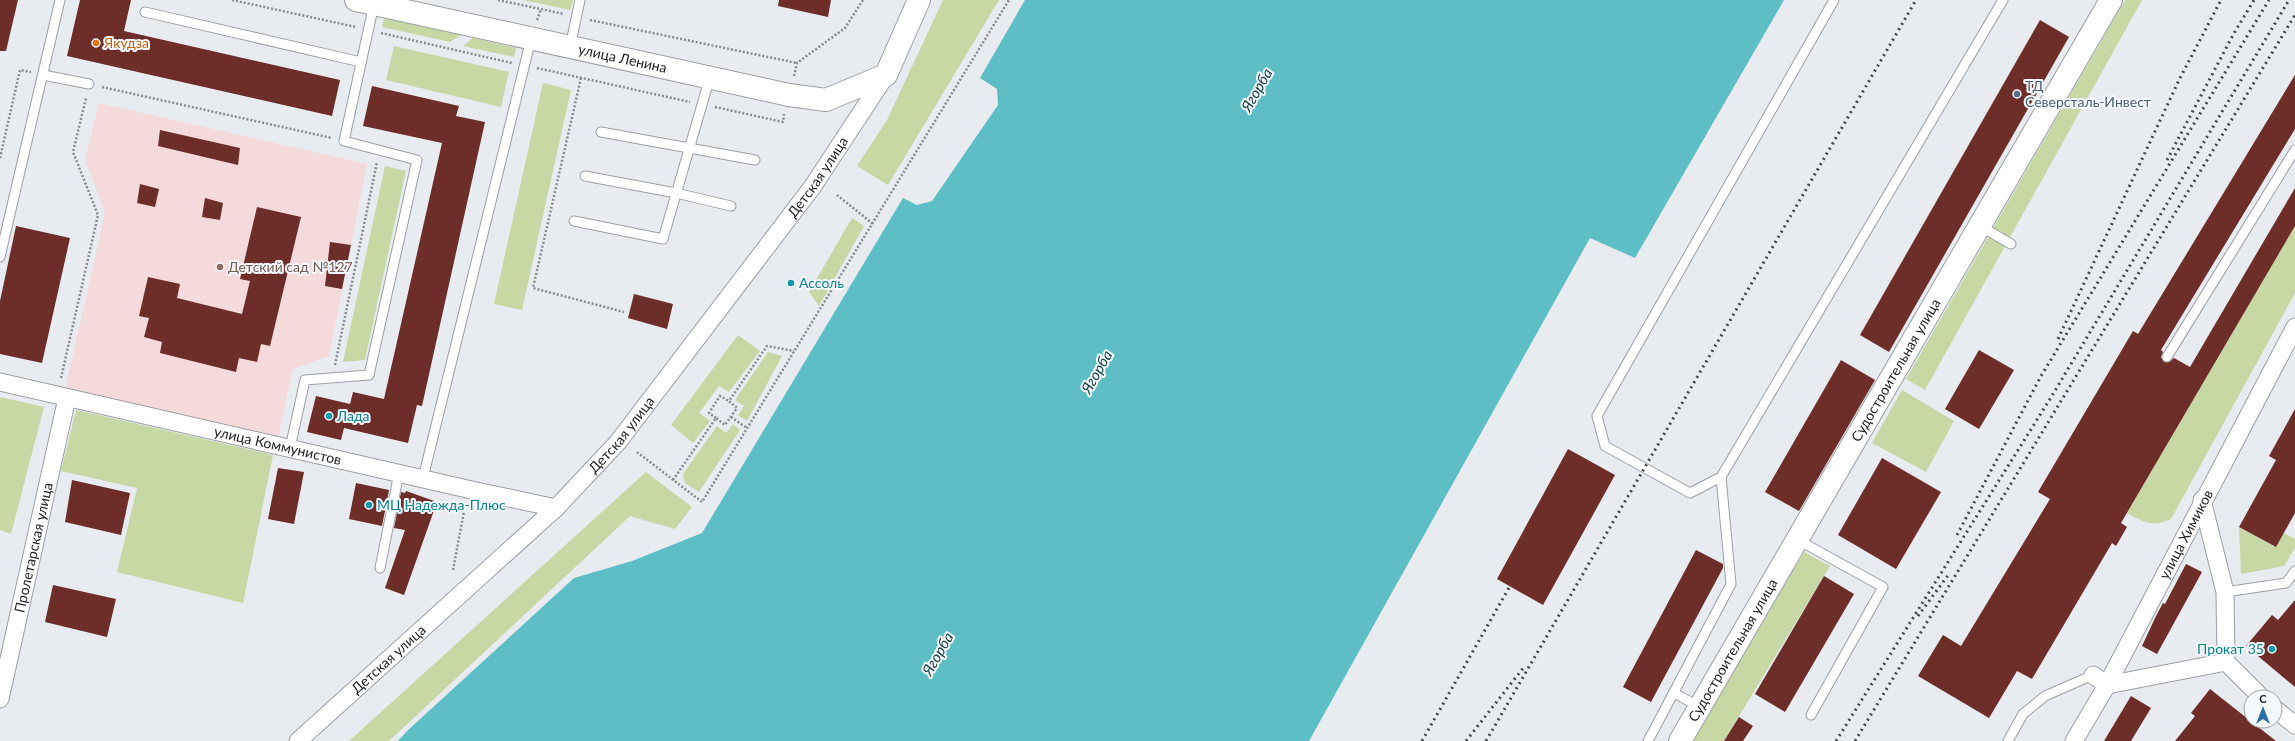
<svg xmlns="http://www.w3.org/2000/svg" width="2295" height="741" font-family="Lato,sans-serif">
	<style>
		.education { fill: #f5dadb }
		.green { fill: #c7d8a4 }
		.water { fill: #5dbfc5 }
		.building { fill: #6d2d29 }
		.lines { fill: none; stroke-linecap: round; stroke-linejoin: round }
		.lane-casing { stroke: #9c9fa4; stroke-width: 11 }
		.street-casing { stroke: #9c9fa4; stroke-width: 19 }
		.secondary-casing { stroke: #9c9fa4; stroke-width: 24 }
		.path { stroke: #898b8e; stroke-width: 2.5; stroke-dasharray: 2 2; stroke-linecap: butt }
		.lane { stroke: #fff; stroke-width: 9 }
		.street { stroke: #fff; stroke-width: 17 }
		.secondary { stroke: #fff; stroke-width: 22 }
		.rail { stroke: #464749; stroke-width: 3; stroke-dasharray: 2 4; stroke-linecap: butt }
		.food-dot { fill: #e8710a; stroke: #f5f9fe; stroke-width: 1.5 }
		.service-dot { fill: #5c6f8a; stroke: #f5f9fe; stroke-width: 1.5 }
		.education-dot { fill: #8d6e63; stroke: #f5f9fe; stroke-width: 1.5 }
		.culture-dot { fill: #0f9aa8; stroke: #f5f9fe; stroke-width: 1.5 }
		.labels { text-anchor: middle; stroke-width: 4; stroke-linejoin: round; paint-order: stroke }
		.food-label { font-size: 14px; fill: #c56008; stroke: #f5f9fe; text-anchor: start }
		.street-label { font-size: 14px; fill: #1d1e1f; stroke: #f5f9fe }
		.service-label { font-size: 14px; fill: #4e5e75; stroke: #f5f9fe; text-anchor: start }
		.education-label { font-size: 14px; fill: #785e54; stroke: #f5f9fe; text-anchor: start }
		.culture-label { font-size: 14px; fill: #0d838f; stroke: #f5f9fe; text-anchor: start }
		.water-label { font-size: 15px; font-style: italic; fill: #144244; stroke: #f5f9fe }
	</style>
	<rect width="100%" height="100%" fill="#e8ebf0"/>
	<path class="education" d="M 99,103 L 367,164 L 329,356 L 293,369 L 278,437 L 65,390 L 105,213 L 85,159 Z"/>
	<g class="green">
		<path d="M 523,0 L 573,0 L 570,10 Z"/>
		<path d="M 943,0 L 999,0 L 888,185 L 857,166 L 887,120 Z"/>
		<path d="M 2125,0 L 2142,0 L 1925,390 L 1906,379 Z"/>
		<path d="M 384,18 L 461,35 L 450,42 L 382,27 Z"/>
		<path d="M 473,38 L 516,48 L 514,57 L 463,46 Z"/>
		<path d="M 394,46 L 509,72 L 501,107 L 386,80 Z"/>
		<path d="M 543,83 L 571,90 L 522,310 L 494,304 Z"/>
		<path d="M 385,166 L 406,171 L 365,360 L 343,362 Z"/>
		<path d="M 852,218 L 864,226 L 819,306 L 809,292 Z"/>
		<path d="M 2295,226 L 2295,293 L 2171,519 C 2152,527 2145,523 2127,513 Z"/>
		<path d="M 738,335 L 760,351 L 729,392 L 719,386 L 699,413 L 710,421 L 693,443 L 671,425 Z"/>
		<path d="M 768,352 L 782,356 L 747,421 L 738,415 L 744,406 L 735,400 Z"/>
		<path d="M 1902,390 L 1954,421 L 1926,472 L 1872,443 Z"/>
		<path d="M 0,397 L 44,407 L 11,534 L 0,530 Z"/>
		<path d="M 76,410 L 273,455 L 243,603 L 117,572 L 137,488 L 61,471 Z"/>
		<path d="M 733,424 L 740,430 L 699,492 L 685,483 L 683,474 L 717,426 L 726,433 Z"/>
		<path d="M 646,472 L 692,507 L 675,529 L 630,516 L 389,741 L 349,741 Z"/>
		<path d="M 2239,527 L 2275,547 L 2284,533 L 2295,539 L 2295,548 L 2284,566 L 2241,574 Z"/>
		<path d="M 1804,552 L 1830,566 L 1724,741 L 1693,741 Z"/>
	</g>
	<path class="water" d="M 1025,0 L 1784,0 L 1635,258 L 1590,238 L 1309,741 L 398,741 L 407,731 L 574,578 L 632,561 L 702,533 L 903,198 L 917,205 L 932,201 L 998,105 L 997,89 L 980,78 Z"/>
	<g class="building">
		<path d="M 0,0 L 18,0 L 6,51 L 0,51 Z"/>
		<path d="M 80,0 L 131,0 L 124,31 L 340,80 L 332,116 L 67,56 Z"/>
		<path d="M 779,0 L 831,0 L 828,17 L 778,6 Z"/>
		<path d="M 2040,20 L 2069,37 L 1889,352 L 1860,335 Z"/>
		<path d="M 2295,75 L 2295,129 L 2161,350 L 2163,352 L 2161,357 L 2164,362 L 2169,362 L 2174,358 L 2190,367 L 2295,188 L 2295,226 L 2121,523 L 2127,527 L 2116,546 L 2112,543 L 2032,679 L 2017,671 L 1989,718 L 1918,676 L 1943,635 L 1961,646 L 2050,499 L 2038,492 L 2133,331 L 2138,334 Z"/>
		<path d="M 372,86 L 459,106 L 456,116 L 485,122 L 422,406 L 417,405 L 408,443 L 344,428 L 341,440 L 307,432 L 316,396 L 350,404 L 353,392 L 384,399 L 442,143 L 363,126 Z"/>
		<path d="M 160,130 L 240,148 L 238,165 L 158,146 Z"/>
		<path d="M 140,184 L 159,189 L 155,207 L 137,203 Z"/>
		<path d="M 205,198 L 223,203 L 220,220 L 202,217 Z"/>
		<path d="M 257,207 L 301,217 L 270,346 L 261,344 L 257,362 L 239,358 L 236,372 L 160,353 L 162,342 L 144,337 L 149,318 L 139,316 L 148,277 L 180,284 L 177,298 L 242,314 L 250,281 L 240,279 Z"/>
		<path d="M 16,226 L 70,238 L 42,363 L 0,354 L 0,301 Z"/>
		<path d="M 330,242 L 351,245 L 342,289 L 325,286 Z"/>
		<path d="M 634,294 L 673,304 L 667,329 L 628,318 Z"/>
		<path d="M 1979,350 L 2014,370 L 1979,429 L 1945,409 Z"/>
		<path d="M 1841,360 L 1875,380 L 1799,511 L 1765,492 Z"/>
		<path d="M 2295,409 L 2295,513 L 2276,547 L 2239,527 L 2276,460 L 2269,456 Z"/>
		<path d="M 1568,449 L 1615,475 L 1543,605 L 1497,579 Z"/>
		<path d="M 1882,458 L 1941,492 L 1896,569 L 1838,535 Z"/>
		<path d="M 278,468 L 304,472 L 294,524 L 268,519 Z"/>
		<path d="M 72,480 L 130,493 L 121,535 L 65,522 Z"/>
		<path d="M 356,483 L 389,490 L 382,526 L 349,519 Z"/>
		<path d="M 406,491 L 437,502 L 404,595 L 385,588 L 405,530 L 394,528 L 401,492 L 405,493 Z"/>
		<path d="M 1696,550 L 1723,564 L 1723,568 L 1651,702 L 1623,687 Z"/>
		<path d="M 2186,564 L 2202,572 L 2157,654 L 2142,646 L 2156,616 L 2163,603 L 2165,604 Z"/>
		<path d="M 1824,576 L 1854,594 L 1785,712 L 1755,694 Z"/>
		<path d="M 53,585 L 116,599 L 107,637 L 45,622 Z"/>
		<path d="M 2295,600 L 2295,687 L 2246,646 L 2272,615 L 2278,620 Z"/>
		<path d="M 2210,689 L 2276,741 L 2175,741 L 2195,716 L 2191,713 Z"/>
		<path d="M 2131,696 L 2151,708 L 2131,741 L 2104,741 Z"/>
		<path d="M 1739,717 L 1753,726 L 1743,741 L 1724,741 Z"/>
	</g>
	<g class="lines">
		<defs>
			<g id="lane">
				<path d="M 1834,0 L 1597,416 L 1605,446 L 1690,493 L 1721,477 L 2003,0"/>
				<path d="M 145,12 L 361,62"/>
				<path d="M 570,47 L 580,0"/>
				<path d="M 43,75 L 89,84"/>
				<path d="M 601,132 L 755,160"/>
				<path d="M 585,176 L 676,193 L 731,206"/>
				<path d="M 574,221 L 663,239 L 710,77"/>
				<path d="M 1980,226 L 2011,244"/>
				<path d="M 0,257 L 60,0"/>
				<path d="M 2167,357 L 2295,150"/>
				<path d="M 290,448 L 305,380 L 369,375 L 417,160 L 344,141 L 374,4"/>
				<path d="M 423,478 L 531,39"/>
				<path d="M 1798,540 L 1883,587 L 1811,715"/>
				<path d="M 380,568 L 399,473"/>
				<path d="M 2225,592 L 2286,583 L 2295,571"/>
				<path d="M 1674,693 L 1700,707"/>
				<path d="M 1648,741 L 1731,584 L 1721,477"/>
				<path d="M 2008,741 L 2023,714 L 2045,696 L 2093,675"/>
			</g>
			<g id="street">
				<path id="s1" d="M 0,382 L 476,491 L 556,508"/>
				<path d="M 2202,500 L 2225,592 L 2226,662 L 2261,697"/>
				<path d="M 2093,675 L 2107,685 L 2226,662"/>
				<path id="s2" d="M 0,699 L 67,398"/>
				<path d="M 2275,709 L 2295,725"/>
				<path id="s3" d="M 298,741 L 556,508 L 618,442 L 813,186 L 886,75"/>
				<path id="s4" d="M 2074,741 L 2107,685 L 2295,327"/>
			</g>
			<g id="secondary">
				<path id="s5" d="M 356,0 L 789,95 L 826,100 L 886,75 L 919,0"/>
				<path id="s6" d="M 1680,741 L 2111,0"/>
			</g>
		</defs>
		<use href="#lane" class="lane-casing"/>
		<use href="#street" class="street-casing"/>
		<use href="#secondary" class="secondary-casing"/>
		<g class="path">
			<path d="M 232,0 L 356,27"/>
			<path d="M 498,0 L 564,14"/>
			<path d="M 537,20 L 541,9"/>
			<path d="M 590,20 L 797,63"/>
			<path d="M 381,33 L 512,63"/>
			<path d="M 537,68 L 690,102"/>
			<path d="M 794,76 L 797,63 L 845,28 L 863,0"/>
			<path d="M 581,78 L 533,288 L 624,312"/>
			<path d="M 102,87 L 332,138"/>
			<path d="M 715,107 L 783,122 L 784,114"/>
			<path d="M 0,158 L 20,70 L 31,72"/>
			<path d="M 837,195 L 873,224"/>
			<path d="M 335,365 L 377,162"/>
			<path d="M 61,378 L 98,215 L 73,152 L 86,98"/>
			<path d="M 731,417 L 747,428"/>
			<path d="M 716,418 L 709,413 L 720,396 L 729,401"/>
			<path d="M 637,452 L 702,502 L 1009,0"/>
			<path d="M 673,480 L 716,418 L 725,425 L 737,408 L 729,401 L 767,346 L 794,351"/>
			<path d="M 453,570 L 465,506"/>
		</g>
		<use href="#lane" class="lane"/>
		<use href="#street" class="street"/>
		<use href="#secondary" class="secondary"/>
		<g class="rail">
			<path d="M 2167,160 L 2233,35 L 2254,0"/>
			<path d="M 2058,339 L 2179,80 L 2221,0"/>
			<path d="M 1957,535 L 2041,376 L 2269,0"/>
			<path d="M 1918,616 L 1949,574"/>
			<path d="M 1422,741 L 1510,586"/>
			<path d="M 1466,741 L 1524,667"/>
			<path d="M 1486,741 L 1916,0"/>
			<path d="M 1836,741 L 2050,399 L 2289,0"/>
			<path d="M 1855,741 L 2295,15"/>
		</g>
	</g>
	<circle class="food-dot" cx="96" cy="43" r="4"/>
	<circle class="service-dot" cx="2017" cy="94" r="4"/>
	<circle class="education-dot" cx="220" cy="267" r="4"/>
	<g class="culture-dot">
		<circle cx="791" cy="283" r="4"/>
		<circle cx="329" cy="416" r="4"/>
		<circle cx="369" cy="505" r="4"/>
		<circle cx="2272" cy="649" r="4"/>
	</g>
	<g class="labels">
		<g class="food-label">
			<text x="104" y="48">Якудза</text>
		</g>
		<g class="street-label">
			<text dy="5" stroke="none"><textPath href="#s5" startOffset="273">улица Ленина</textPath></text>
			<text dy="5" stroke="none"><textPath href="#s3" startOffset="770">Детская улица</textPath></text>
			<text dy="5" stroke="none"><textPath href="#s6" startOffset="429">Судостроительная улица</textPath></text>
			<text dy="5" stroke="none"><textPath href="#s3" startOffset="446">Детская улица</textPath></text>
			<text dy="5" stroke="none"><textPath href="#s1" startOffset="285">улица Коммунистов</textPath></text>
			<text dy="5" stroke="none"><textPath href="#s4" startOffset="235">улица Химиков</textPath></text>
			<text dy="5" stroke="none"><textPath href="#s2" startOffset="155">Пролетарская улица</textPath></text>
			<text dy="5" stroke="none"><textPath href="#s6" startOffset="105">Судостроительная улица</textPath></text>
			<text dy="5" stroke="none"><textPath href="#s3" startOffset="122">Детская улица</textPath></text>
		</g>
		<g class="service-label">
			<text x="2025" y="91">ТД<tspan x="2025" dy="16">Северсталь-Инвест</tspan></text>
		</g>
		<g class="education-label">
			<text x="228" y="272">Детский сад №127</text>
		</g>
		<g class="culture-label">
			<text x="799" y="288">Ассоль</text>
			<text x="337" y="421">Лада</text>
			<text x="377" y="510">МЦ Надежда-Плюс</text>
			<text x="2264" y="654" text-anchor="end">Прокат 35</text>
		</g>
		<g class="water-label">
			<text transform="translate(1257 90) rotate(-60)" y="5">Ягорба</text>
			<text transform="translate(1097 372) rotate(-60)" y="5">Ягорба</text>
			<text transform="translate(938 654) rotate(-60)" y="5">Ягорба</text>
		</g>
	</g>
	<g transform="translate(2263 709)"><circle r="19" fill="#f5f9fe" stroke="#9fa1a5"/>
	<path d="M0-3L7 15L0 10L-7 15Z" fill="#2a70a5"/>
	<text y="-6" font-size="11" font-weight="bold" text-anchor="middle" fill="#1d1e1f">С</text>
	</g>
</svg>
